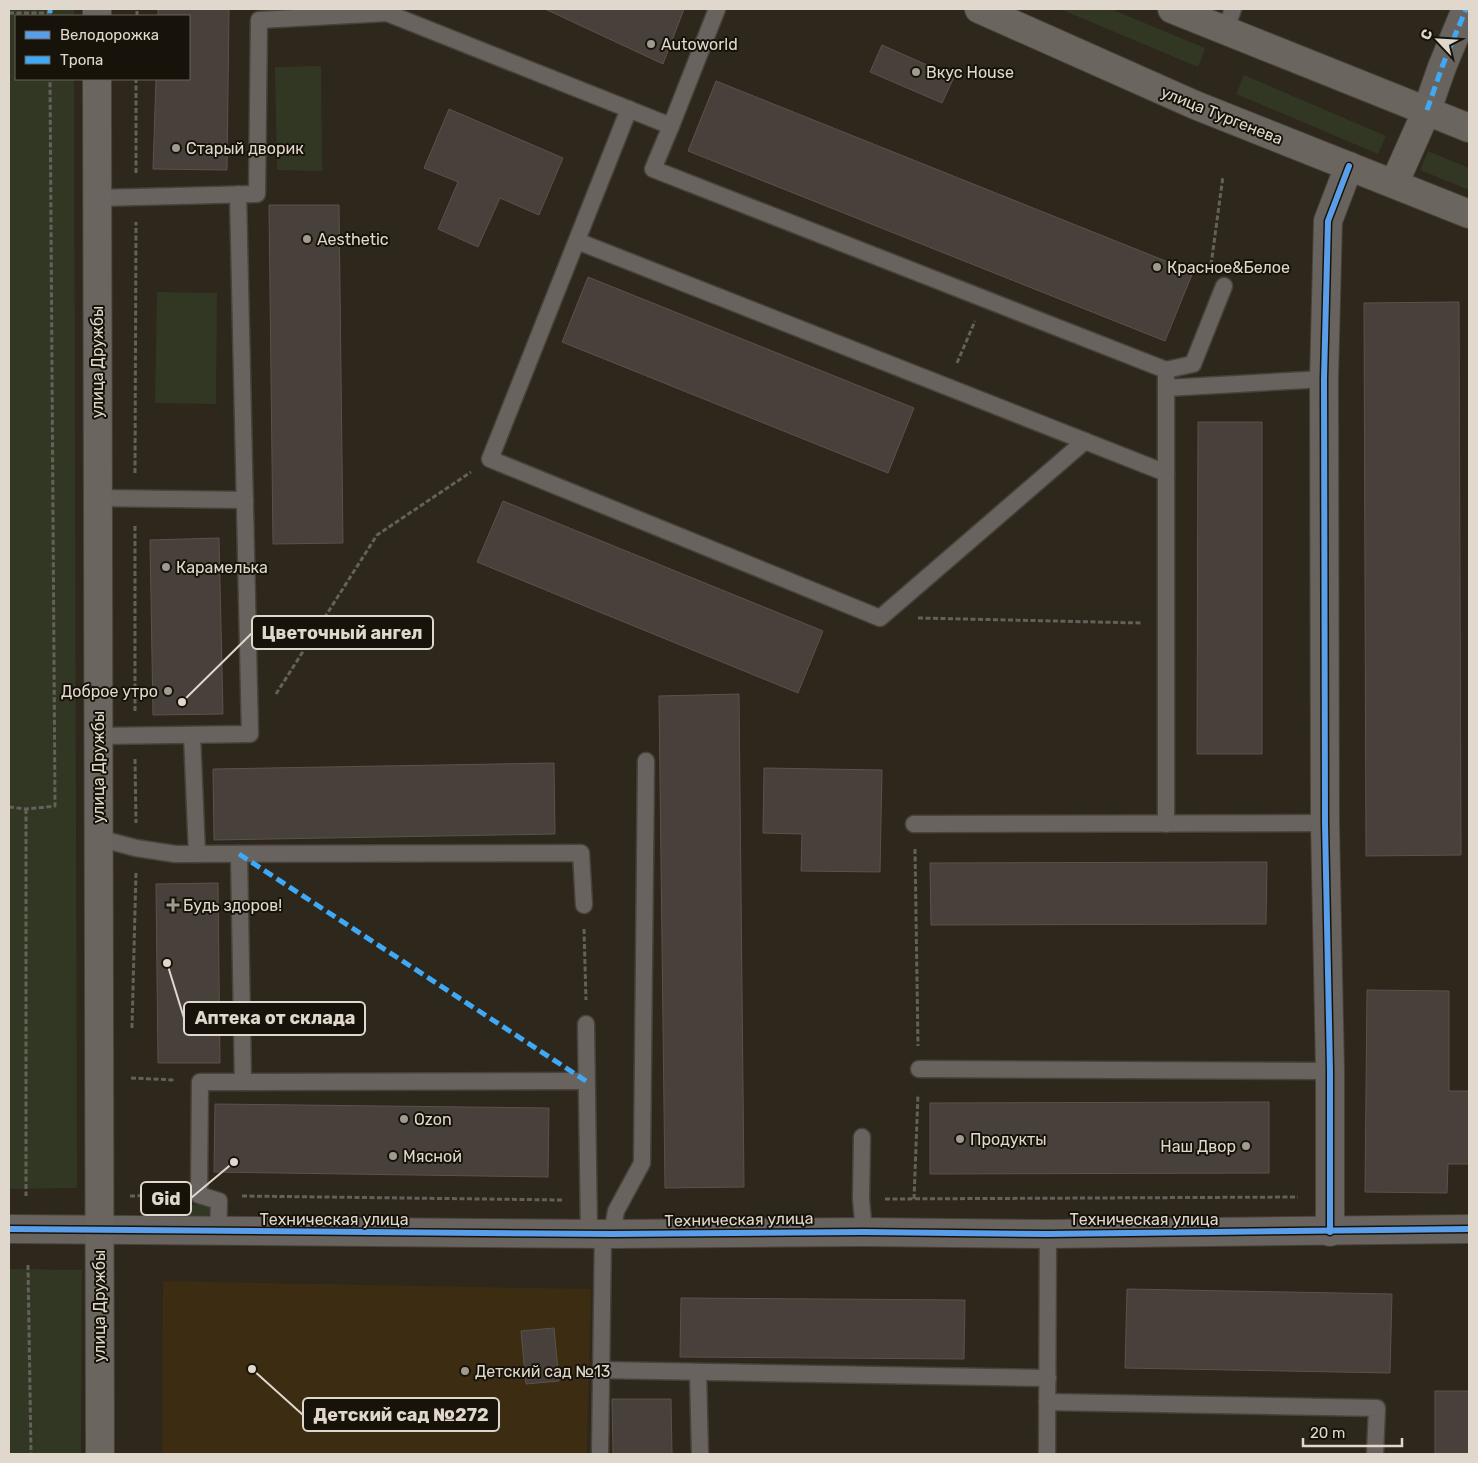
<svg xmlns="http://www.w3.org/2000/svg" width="1478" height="1463" font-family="Rubik,sans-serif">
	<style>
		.built { fill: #3b2c12 }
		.green { fill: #323723 }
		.building { fill: #48403b; stroke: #5b524d }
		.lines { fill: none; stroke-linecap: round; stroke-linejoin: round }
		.lane-casing { stroke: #48423a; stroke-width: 19 }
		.street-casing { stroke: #48423a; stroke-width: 30 }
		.secondary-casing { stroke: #48423a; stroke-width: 30 }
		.path { stroke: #64605a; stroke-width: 3; stroke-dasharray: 5 2.5; stroke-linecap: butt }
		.lane { stroke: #68635f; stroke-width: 16 }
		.street { stroke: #68635f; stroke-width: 28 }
		.secondary { stroke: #6a655e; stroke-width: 28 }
		.quiet { stroke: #3fa9f5; stroke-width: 5; stroke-dasharray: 10 5; stroke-linecap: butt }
		.cycleway-casing { stroke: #18130a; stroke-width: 9 }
		.cycleway { stroke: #5a9eea; stroke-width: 6 }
		.poi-dot { fill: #a19a8e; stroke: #18130a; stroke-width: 2 }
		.labels { text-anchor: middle; stroke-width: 4; stroke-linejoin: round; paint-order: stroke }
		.poi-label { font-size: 16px; fill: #e0d8cc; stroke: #18130a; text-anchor: start }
		.street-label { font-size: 16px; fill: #e0d8cc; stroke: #18130a }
		.leader { fill: none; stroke: #e0d8cc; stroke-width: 2 }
		.callout-dot { fill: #e0d8cc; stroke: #18130a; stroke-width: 2 }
		.callout { fill: #18130a; stroke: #e0d8cc; stroke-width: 2 }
		.callout-label { font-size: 18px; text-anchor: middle; font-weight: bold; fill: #e0d8cc }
	</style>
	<rect width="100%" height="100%" fill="#2d271c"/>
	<path class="built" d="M 163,1281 L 591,1289 L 587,1454 L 162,1454 Z"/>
	<g class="green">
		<path d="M 9,9 L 74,9 L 74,16 L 16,16 L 16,79 L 74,79 L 77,1188 L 9,1189 Z"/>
		<path d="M 1060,9 L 1111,9 L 1205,48 L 1198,67 Z"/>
		<path d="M 321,66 L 322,171 L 277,170 L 275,67 Z"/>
		<path d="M 1244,75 L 1386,136 L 1378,154 L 1236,94 Z"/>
		<path d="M 1428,151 L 1469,168 L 1469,190 L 1420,170 Z"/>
		<path d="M 157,292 L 217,293 L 216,404 L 155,403 Z"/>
		<path d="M 208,1204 L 211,1208 L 208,1216 L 203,1219 L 152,1219 L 151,1206 Z"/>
		<path d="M 9,1269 L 82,1270 L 81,1454 L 9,1454 Z"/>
	</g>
	<g class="building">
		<path d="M 158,9 L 229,9 L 227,170 L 153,169 L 156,79 L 189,79 L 189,16 L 158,16 Z"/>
		<path d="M 545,9 L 684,9 L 663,64 Z"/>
		<path d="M 882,45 L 954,77 L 942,103 L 870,72 Z"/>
		<path d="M 716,81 L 1193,272 L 1165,341 L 688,151 Z"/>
		<path d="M 449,109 L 563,158 L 539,215 L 500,198 L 478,247 L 438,229 L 458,182 L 424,168 Z"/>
		<path d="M 269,205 L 339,205 L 343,543 L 273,544 Z"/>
		<path d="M 588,277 L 914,408 L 888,473 L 562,342 Z"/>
		<path d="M 1459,302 L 1461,855 L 1366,856 L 1364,303 Z"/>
		<path d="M 1198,422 L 1262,422 L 1262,754 L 1197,754 Z"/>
		<path d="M 503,501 L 823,631 L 798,693 L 477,562 Z"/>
		<path d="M 219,538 L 223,714 L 153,715 L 150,540 Z"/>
		<path d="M 739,694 L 744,1187 L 665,1188 L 659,696 Z"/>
		<path d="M 554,763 L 555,834 L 214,840 L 213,769 Z"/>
		<path d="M 764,768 L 882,770 L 880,872 L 801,871 L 802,834 L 763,833 Z"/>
		<path d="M 1267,862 L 1266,924 L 931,925 L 930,863 Z"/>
		<path d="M 218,883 L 220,1063 L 158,1063 L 156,884 Z"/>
		<path d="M 1367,990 L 1449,991 L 1449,1091 L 1469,1091 L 1469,1164 L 1448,1164 L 1447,1193 L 1365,1192 Z"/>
		<path d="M 1269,1102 L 1269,1173 L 930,1174 L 930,1103 Z"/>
		<path d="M 215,1104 L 549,1108 L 548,1177 L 214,1172 Z"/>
		<path d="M 1127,1289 L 1392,1294 L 1390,1373 L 1125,1368 Z"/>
		<path d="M 681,1298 L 965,1300 L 964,1359 L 680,1357 Z"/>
		<path d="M 554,1328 L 559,1381 L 526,1384 L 521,1331 Z"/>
		<rect x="1435" y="1391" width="34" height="63"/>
		<path d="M 612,1399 L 671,1399 L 672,1454 L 613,1454 Z"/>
	</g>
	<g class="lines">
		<defs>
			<g id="lane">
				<path d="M 1226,29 L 1233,9"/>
				<path d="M 629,109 L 490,459 L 880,618 L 1085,441"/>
				<path d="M 671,126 L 653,169 L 1166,370 L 1166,388"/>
				<path d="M 97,198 L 257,194 L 259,20 L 387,13 L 671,126 L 717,9"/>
				<path d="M 577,241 L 1166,473"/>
				<path d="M 1166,370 L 1193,364 L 1224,286"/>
				<path d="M 97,498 L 245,500"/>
				<path d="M 192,735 L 197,854"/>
				<path d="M 98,736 L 250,734 L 238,194"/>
				<path d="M 914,824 L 1325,823"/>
				<path d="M 1166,824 L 1166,388 L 1324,379"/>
				<path d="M 98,838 L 136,848 L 175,854 L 581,853 L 584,905"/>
				<path d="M 239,854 L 243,1082 L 586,1081"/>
				<path d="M 586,1024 L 589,1234"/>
				<path d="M 919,1069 L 1330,1071"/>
				<path d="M 862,1137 L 861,1199 L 864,1232"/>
				<path d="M 218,1232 L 219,1201 L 199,1195 L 200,1082 L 243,1082"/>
				<path d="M 612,1234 L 616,1211 L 642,1163 L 646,761"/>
				<path d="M 601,1370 L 1048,1378"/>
				<path d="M 698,1372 L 700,1454"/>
				<path d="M 1047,1402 L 1377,1408 L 1375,1454"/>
				<path d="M 600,1454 L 603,1234"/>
				<path d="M 1047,1454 L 1048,1234"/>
			</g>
			<g id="street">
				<path d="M 1427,110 L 1442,67 L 1466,9"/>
				<path d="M 9,1229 L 612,1234 L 864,1232 L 1048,1234 L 1469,1229"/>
				<path d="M 1330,1232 L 1330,1071 L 1325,823 L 1324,379 L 1328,221 L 1349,166"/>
			</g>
			<g id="secondary">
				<path d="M 97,9 L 97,16"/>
				<path d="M 979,9 L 1195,105 L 1469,214"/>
				<path d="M 1172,9 L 1469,128"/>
				<path d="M 97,79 L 100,1454"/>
				<path d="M 1394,184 L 1427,110"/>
			</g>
		</defs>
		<use href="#lane" class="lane-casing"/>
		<use href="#street" class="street-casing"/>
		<use href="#secondary" class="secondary-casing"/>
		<g class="path">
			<path d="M 9,13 L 50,13 L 50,16"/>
			<path d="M 137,16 L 137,9"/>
			<path d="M 136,173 L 136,79"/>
			<path d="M 1211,265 L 1223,176"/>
			<path d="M 957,363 L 975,321"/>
			<path d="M 135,473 L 136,222"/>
			<path d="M 918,618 L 1142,623"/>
			<path d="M 276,694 L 377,535 L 471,472"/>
			<path d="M 135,711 L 135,524"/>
			<path d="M 135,759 L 136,823"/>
			<path d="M 9,807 L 26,809 L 55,806 L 50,79"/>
			<path d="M 26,809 L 26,1196"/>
			<path d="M 915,849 L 918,1046"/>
			<path d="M 584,929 L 586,1000"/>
			<path d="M 132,1028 L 136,872"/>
			<path d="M 131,1078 L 176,1080"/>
			<path d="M 130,1196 L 174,1195"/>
			<path d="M 242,1196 L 564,1200"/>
			<path d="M 885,1199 L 1298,1197"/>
			<path d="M 914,1199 L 918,1094"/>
			<path d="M 28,1265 L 31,1454"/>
		</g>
		<use href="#lane" class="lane"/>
		<use href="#street" class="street"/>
		<use href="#secondary" class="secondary"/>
		<g class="quiet">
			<path d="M 50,13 L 50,9"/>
			<path d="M 1427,110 L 1442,67 L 1466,9"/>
			<path d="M 239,854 L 586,1081"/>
		</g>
		<defs>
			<g id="cycleway">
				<path d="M 9,1229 L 612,1234 L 864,1232 L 1048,1234 L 1469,1229"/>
				<path d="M 1330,1232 L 1330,1071 L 1325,823 L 1324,379 L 1328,221 L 1349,166"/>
			</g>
		</defs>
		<use href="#cycleway" class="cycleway-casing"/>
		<use href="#cycleway" class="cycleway"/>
	</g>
	<g class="poi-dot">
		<circle cx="651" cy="44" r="5"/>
		<circle cx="916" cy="72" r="5"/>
		<circle cx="176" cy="148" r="5"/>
		<circle cx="307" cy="239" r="5"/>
		<circle cx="1157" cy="267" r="5"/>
		<circle cx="166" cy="567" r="5"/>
		<circle cx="168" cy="691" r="5"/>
		<path d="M170.5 897.5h5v5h5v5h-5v5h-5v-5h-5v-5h5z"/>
		<circle cx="404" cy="1119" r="5"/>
		<circle cx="960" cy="1139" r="5"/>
		<circle cx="1246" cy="1146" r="5"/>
		<circle cx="393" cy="1156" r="5"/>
		<circle cx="465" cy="1371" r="5"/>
	</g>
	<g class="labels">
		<g class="poi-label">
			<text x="661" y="50">Autoworld</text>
			<text x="926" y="78">Вкус House</text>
			<text x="186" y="154">Старый дворик</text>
			<text x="317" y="245">Aesthetic</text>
			<text x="1167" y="273">Красное&amp;Белое</text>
			<text x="176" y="573">Карамелька</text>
			<text x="158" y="697" text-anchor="end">Доброе утро</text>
			<text x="183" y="911">Будь здоров!</text>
			<text x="414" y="1125">Ozon</text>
			<text x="970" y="1145">Продукты</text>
			<text x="1236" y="1152" text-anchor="end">Наш Двор</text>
			<text x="403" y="1162">Мясной</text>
			<text x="475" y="1377">Детский сад №13</text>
		</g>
		<g class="street-label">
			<text transform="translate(1222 115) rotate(22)" y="6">улица Тургенева</text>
			<text transform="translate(97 362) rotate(-90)" y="6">улица Дружбы</text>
			<text transform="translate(98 767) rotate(-90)" y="6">улица Дружбы</text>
			<text x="334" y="1225">Техническая улица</text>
			<text transform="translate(739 1219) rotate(-1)" y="6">Техническая улица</text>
			<text x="1144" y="1225">Техническая улица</text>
			<text transform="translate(99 1306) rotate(-90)" y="6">улица Дружбы</text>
		</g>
	</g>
	<path class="leader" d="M182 702L252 633M167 963L184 1018M234 1162L191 1198M252 1369L303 1415"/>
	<g class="callout-dot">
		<circle cx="182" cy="702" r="5"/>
		<circle cx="167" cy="963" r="5"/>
		<circle cx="234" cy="1162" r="5"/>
		<circle cx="252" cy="1369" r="5"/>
	</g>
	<g class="callout">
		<rect x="252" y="616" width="181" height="33" rx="5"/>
		<rect x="184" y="1002" width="181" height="33" rx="5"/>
		<rect x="141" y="1182" width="50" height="33" rx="5"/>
		<rect x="303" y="1398" width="196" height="33" rx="5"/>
	</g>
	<g class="callout-label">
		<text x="342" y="639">Цветочный ангел</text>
		<text x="275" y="1024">Аптека от склада</text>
		<text x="166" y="1205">Gid</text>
		<text x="401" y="1421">Детский сад №272</text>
	</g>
	<rect width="1478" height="1463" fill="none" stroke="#e0d8cc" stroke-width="20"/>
	<rect x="15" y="15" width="175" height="65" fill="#18130a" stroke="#686258"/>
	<rect x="25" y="31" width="25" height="8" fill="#5a9eea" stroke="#686258"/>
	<text x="60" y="40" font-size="15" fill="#e0d8cc">Велодорожка</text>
	<rect x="25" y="56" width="25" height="8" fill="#3fa9f5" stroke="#686258"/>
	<text x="60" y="65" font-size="15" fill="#e0d8cc">Тропа</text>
	<g transform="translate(1438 40) rotate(295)" stroke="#18130a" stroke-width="4" paint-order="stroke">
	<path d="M0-4L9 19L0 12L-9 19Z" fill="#e0d8cc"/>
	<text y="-8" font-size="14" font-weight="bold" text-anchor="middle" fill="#e0d8cc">С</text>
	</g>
	<path d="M1303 1438v8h99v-8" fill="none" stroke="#e0d8cc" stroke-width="2.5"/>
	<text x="1310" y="1438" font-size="15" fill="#e0d8cc" stroke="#18130a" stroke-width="4" paint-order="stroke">20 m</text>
</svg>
